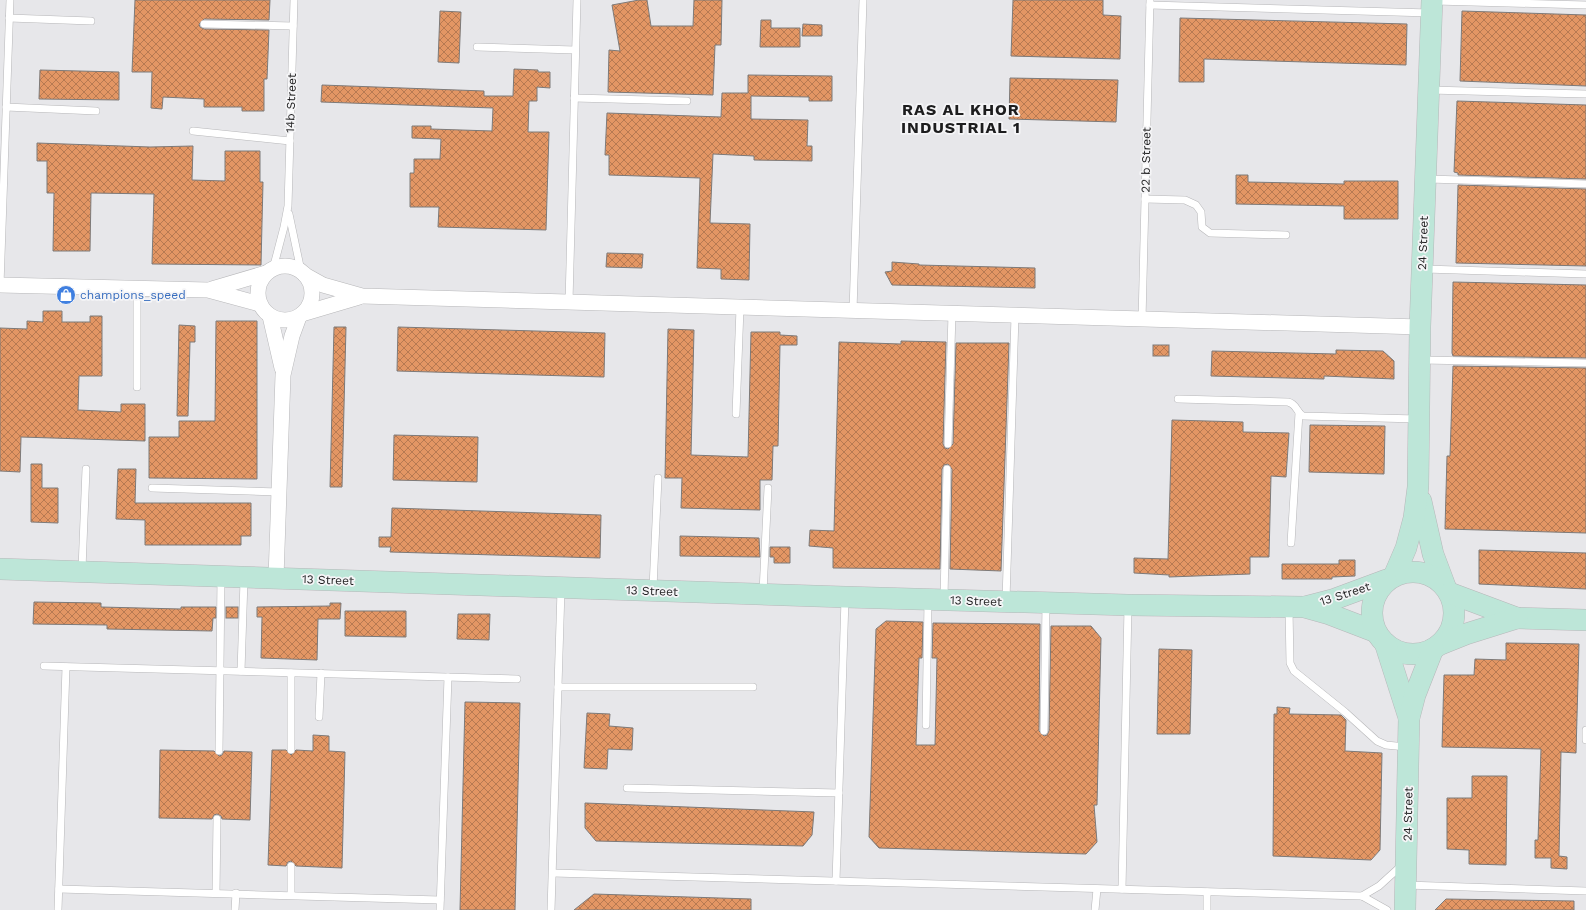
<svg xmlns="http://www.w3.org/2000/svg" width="1586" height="910" font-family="'Work Sans',sans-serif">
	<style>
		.building { fill: url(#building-cross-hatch); stroke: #7d7a79 }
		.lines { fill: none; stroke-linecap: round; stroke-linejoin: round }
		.lane-casing { stroke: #b7b7b9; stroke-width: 8 }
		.street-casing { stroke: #b7b7b9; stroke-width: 16 }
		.secondary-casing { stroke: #b7b7b9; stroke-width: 22 }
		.lane { stroke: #fff; stroke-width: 7 }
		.street { stroke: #fff; stroke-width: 15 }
		.secondary { stroke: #bde6d8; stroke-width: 21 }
		.labels { text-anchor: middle; stroke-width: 3.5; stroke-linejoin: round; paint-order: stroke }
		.street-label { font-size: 12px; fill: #1d1d1e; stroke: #f5f5f7 }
		.shop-label { font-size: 12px; fill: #366cbe; stroke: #f5f5f7; text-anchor: start }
		.district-label { font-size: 16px; font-weight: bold; letter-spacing: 1px; fill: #1d1d1e; stroke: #f5f5f7 }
	</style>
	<defs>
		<pattern id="building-cross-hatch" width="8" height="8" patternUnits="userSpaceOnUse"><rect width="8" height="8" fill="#e39664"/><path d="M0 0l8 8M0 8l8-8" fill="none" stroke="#b77a52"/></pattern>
	</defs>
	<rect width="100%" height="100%" fill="#e7e7ea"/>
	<g class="building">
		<path d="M 135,0 L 270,0 L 269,20 L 204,19 L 199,24 L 200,27 L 204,29 L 269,30 L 267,79 L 264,79 L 264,111 L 242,111 L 242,107 L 204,107 L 204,99 L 163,97 L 162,109 L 151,108 L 152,72 L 132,72 Z"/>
		<path d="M 639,0 L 647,0 L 651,26 L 693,26 L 694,0 L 722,0 L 721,45 L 715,45 L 713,95 L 608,92 L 609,50 L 620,51 L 612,5 Z"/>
		<path d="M 1013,0 L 1103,0 L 1103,15 L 1121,16 L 1120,59 L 1011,56 Z"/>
		<path d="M 440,11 L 461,12 L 459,63 L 438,62 Z"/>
		<path d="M 1462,11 L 1586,15 L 1586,86 L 1460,81 Z"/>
		<path d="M 1180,18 L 1407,24 L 1406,65 L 1204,59 L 1204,82 L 1179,82 Z"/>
		<path d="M 761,20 L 771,20 L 771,28 L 800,28 L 800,47 L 760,47 Z"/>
		<path d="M 803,24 L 822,25 L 822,36 L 802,36 Z"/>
		<path d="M 514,69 L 538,70 L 538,72 L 550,72 L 550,88 L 537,87 L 537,101 L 529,101 L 528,132 L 549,132 L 546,230 L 438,227 L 439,207 L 410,207 L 410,173 L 414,173 L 414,159 L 440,159 L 441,139 L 412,138 L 412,126 L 431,126 L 431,129 L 492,131 L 493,108 L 321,102 L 322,85 L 484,91 L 484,96 L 513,96 Z"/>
		<path d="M 40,70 L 119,72 L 119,100 L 39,99 Z"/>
		<path d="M 748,75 L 832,76 L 832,101 L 809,101 L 809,97 L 751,96 L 751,119 L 808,120 L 807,146 L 812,146 L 812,161 L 754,160 L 754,156 L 713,154 L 710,223 L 750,224 L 749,280 L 721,279 L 721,269 L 697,268 L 700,178 L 609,175 L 609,155 L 605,155 L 607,113 L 721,117 L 722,93 L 748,93 Z"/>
		<path d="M 1010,78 L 1118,80 L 1116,122 L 1009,119 Z"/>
		<path d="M 1457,101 L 1586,105 L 1586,179 L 1458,175 L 1458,173 L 1454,172 Z"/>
		<path d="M 37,143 L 150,147 L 193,146 L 192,180 L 225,181 L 225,151 L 260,151 L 260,182 L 263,182 L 261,265 L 152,264 L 154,194 L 91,193 L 90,251 L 53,251 L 54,193 L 47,193 L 47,161 L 37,161 Z"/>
		<path d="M 1236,175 L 1248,175 L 1248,182 L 1344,184 L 1344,181 L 1398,181 L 1398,219 L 1344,219 L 1344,206 L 1236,204 Z"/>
		<path d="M 1458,185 L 1586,189 L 1586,266 L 1456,263 Z"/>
		<path d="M 607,253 L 643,254 L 642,268 L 606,267 Z"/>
		<path d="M 892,262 L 919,264 L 919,265 L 1035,268 L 1035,288 L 892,285 L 885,272 L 892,271 Z"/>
		<path d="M 1453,282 L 1586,285 L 1586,358 L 1453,356 L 1452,353 Z"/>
		<path d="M 43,311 L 62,311 L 62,322 L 90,322 L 90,316 L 102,316 L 102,376 L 79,376 L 78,410 L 121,412 L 121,404 L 145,404 L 145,441 L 21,437 L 20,472 L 0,471 L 0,328 L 27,329 L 27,321 L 43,322 Z"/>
		<path d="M 216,321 L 257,321 L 257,479 L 149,478 L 149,437 L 179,437 L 179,421 L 215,421 Z"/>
		<path d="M 179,325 L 195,326 L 195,342 L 190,342 L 188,416 L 177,416 Z"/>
		<path d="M 334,327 L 346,327 L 342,487 L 330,487 Z"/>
		<path d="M 398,327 L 605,333 L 604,377 L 397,371 Z"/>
		<path d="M 668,329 L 694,330 L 691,455 L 748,457 L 751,332 L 780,332 L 780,335 L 797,336 L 797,345 L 780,345 L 778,446 L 773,446 L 772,480 L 760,480 L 760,510 L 681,508 L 682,478 L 665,478 Z"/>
		<path d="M 901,341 L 946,342 L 943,444 L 945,448 L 948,449 L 953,444 L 956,343 L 1009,343 L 1001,571 L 950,569 L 952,469 L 948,464 L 944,465 L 942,469 L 940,569 L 833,568 L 833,548 L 809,546 L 810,530 L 834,531 L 839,342 L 901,344 Z"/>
		<rect x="1153" y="345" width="16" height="11"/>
		<path d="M 1336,350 L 1383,351 L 1394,361 L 1394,379 L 1324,376 L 1324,379 L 1211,376 L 1212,351 L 1336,354 Z"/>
		<path d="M 1453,366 L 1586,368 L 1586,533 L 1445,529 L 1447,456 L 1450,456 Z"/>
		<path d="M 1172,420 L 1243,422 L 1243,432 L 1289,433 L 1286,477 L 1271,476 L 1269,557 L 1250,557 L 1250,574 L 1169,577 L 1169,575 L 1134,573 L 1134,558 L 1168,559 Z"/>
		<path d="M 1310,425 L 1385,426 L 1384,474 L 1309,472 Z"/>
		<path d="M 394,435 L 478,437 L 477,482 L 393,480 Z"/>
		<path d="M 31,464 L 42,464 L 42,488 L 58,488 L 58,523 L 31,522 Z"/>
		<path d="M 118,469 L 136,469 L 135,503 L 251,503 L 251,536 L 241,536 L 241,545 L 145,545 L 145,520 L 116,519 Z"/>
		<path d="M 392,508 L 601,515 L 600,558 L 390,552 L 391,547 L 379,547 L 379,537 L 391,537 Z"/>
		<path d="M 680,536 L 759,538 L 760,557 L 680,556 Z"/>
		<path d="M 770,547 L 790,547 L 790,563 L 774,563 L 774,557 L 770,557 Z"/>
		<path d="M 1479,550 L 1586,553 L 1586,589 L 1479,584 Z"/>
		<path d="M 1339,560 L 1355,560 L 1355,576 L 1332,577 L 1332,579 L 1282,579 L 1282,564 L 1339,564 Z"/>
		<path d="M 34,602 L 101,603 L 101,607 L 181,609 L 181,607 L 216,607 L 216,618 L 213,618 L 212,631 L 107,629 L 107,625 L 33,624 Z"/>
		<path d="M 330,603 L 341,603 L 340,619 L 318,619 L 317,660 L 261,658 L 262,617 L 257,617 L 257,607 L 330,606 Z"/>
		<rect x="226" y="607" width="12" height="11"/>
		<path d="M 345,611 L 406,611 L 406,637 L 345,636 Z"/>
		<path d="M 458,614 L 490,614 L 489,640 L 457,639 Z"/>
		<path d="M 886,621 L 923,622 L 922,658 L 919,658 L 916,745 L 935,745 L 937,658 L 932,658 L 933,623 L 1040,624 L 1039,731 L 1044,736 L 1047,735 L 1049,731 L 1051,626 L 1091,626 L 1101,638 L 1097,805 L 1094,805 L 1097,842 L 1086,854 L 879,848 L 869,837 L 876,629 Z"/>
		<path d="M 1506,643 L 1579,644 L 1576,753 L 1561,752 L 1559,856 L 1567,857 L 1567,869 L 1551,868 L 1551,858 L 1535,858 L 1535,840 L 1538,840 L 1541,749 L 1442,747 L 1444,675 L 1474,675 L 1475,659 L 1506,660 Z"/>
		<path d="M 1159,649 L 1192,650 L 1190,734 L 1157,734 Z"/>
		<path d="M 465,702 L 520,703 L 515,910 L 460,910 Z"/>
		<path d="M 1277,707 L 1290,708 L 1289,714 L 1341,715 L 1346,720 L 1345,751 L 1382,753 L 1380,850 L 1371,860 L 1273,856 L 1274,714 L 1277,714 Z"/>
		<path d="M 587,713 L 610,714 L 609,726 L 633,728 L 632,750 L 608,749 L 607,769 L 584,768 Z"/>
		<path d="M 313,735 L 329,736 L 329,751 L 345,752 L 342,868 L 296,866 L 291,861 L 288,862 L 286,866 L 268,865 L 272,750 L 286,750 L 291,755 L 296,750 L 313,751 Z"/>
		<path d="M 160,750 L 214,751 L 219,756 L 222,755 L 224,751 L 252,752 L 250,820 L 222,819 L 221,816 L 217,814 L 214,815 L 212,819 L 159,818 Z"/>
		<path d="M 1472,776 L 1507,776 L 1506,865 L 1469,864 L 1469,850 L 1447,849 L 1447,798 L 1472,798 Z"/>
		<path d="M 585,803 L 814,812 L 812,835 L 803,846 L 596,841 L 585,828 Z"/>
		<path d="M 594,894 L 751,899 L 751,910 L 574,910 Z"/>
		<path d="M 1446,899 L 1574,901 L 1574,910 L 1435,910 Z"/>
	</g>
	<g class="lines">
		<defs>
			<g id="lane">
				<path d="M 1435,1 L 1586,5"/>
				<path d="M 1150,5 L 1430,13"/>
				<path d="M 9,18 L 91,21"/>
				<path d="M 204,24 L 293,26"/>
				<path d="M 477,47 L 575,50"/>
				<path d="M 1429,90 L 1586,94"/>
				<path d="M 574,98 L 687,101"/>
				<path d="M 6,107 L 96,111"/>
				<path d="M 193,131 L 290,141"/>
				<path d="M 1428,179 L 1586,184"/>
				<path d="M 1145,199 L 1185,200 L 1196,205 L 1201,212 L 1202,227 L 1210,233 L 1286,235"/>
				<path d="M 289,214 L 301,271"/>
				<path d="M 273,269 L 284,227 L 288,206 L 294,0"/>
				<path d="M 1425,269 L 1586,274"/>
				<path d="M 0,285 L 10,0"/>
				<path d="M 569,302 L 577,0"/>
				<path d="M 853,311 L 863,0"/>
				<path d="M 1142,320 L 1150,0"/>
				<path d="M 1422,360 L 1586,363"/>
				<path d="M 137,387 L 137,288"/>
				<path d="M 1178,399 L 1288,402 C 1297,404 1296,412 1303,416 L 1417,419"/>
				<path d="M 736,414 L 740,308"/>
				<path d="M 948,444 L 952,314"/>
				<path d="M 152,488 L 279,492"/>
				<path d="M 1291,543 L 1299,413"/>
				<path d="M 82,569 L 86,469"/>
				<path d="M 653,588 L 658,478"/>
				<path d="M 763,592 L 768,488"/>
				<path d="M 944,598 L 947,469"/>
				<path d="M 1006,600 L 1015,316"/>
				<path d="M 1289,609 L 1290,663 L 1294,671 L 1345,712 L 1377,741 L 1386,745 L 1406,747"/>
				<path d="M 44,666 L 517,679"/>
				<path d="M 241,671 L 244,580"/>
				<path d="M 291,673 L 291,750"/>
				<path d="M 558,687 L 753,687"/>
				<path d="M 319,717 L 321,673"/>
				<path d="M 926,725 L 928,601"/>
				<path d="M 1044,731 L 1046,605"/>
				<path d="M 1586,740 L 1586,730"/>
				<path d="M 219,751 L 221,578"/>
				<path d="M 627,788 L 839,793"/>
				<path d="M 291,866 L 291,895"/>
				<path d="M 553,873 L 1362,896 L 1387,910"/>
				<path d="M 836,881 L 845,599"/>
				<path d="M 1406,885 L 1586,891"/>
				<path d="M 59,889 L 440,900"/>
				<path d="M 1122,889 L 1128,607"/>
				<path d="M 216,893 L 217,819"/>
				<path d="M 1362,896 L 1379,886 L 1401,866"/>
				<path d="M 58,910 L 66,667"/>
				<path d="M 235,910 L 236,893"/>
				<path d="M 440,910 L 448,677"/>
				<path d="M 551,910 L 561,590"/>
				<path d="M 1095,910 L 1097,889"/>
				<path d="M 1207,910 L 1207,892"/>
			</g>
			<g id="street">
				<circle cx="285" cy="293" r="27"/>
				<path d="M 305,275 L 323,285 L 362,296 L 1420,327"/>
				<path d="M 0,285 L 208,290 L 260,304"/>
				<path d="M 212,289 L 266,273"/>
				<path d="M 305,313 L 359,297"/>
				<path d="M 270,316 L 282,368"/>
				<path d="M 276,578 L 283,375 L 292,336 L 299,317"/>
			</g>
			<g id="secondary">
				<path d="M 1421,501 L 1433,554 L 1445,586"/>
				<path d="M 0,569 L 845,597 L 1128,605 L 1304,607 L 1329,614 L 1376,632"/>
				<circle cx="1413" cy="613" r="41"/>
				<path d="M 1394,576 L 1406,548 L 1414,518 L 1418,487 L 1420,327 L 1432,0"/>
				<path d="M 1450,593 L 1517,618 L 1586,620"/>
				<path d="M 1305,607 L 1332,600 L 1386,580"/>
				<path d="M 1385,643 L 1409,718"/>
				<path d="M 1441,644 L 1466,634 L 1517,618"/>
				<path d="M 1405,910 L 1409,718 L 1415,695 L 1433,649"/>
			</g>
		</defs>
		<use href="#lane" class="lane-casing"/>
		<use href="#street" class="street-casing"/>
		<use href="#secondary" class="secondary-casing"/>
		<use href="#lane" class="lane"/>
		<use href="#street" class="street"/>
		<use href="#secondary" class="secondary"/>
	</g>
	<defs>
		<symbol id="shop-disc" viewBox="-11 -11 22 22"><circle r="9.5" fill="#3f7fe0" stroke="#f5f5f7"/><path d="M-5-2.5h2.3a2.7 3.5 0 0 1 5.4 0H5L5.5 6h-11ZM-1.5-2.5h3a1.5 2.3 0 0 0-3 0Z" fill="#fff"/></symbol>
	</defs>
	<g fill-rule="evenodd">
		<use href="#shop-disc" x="55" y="284" width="22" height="22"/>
	</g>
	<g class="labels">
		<g class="street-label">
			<text transform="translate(291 103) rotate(-88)" y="4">14b Street</text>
			<text transform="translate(1146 160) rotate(-89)" y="4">22 b Street</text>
			<text transform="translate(1423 243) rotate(-88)" y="4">24 Street</text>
			<text transform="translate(328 580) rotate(2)" y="4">13 Street</text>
			<text transform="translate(652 591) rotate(2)" y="4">13 Street</text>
			<text transform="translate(1345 594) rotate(-18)" y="4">13 Street</text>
			<text transform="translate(976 601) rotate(2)" y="4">13 Street</text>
			<text transform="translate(1408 814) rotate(-89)" y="4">24 Street</text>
		</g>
		<g class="shop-label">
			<text x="80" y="299">champions_speed</text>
		</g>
		<g class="district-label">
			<text x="961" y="115">RAS AL KHOR<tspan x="961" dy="18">INDUSTRIAL 1</tspan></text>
		</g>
	</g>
</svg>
